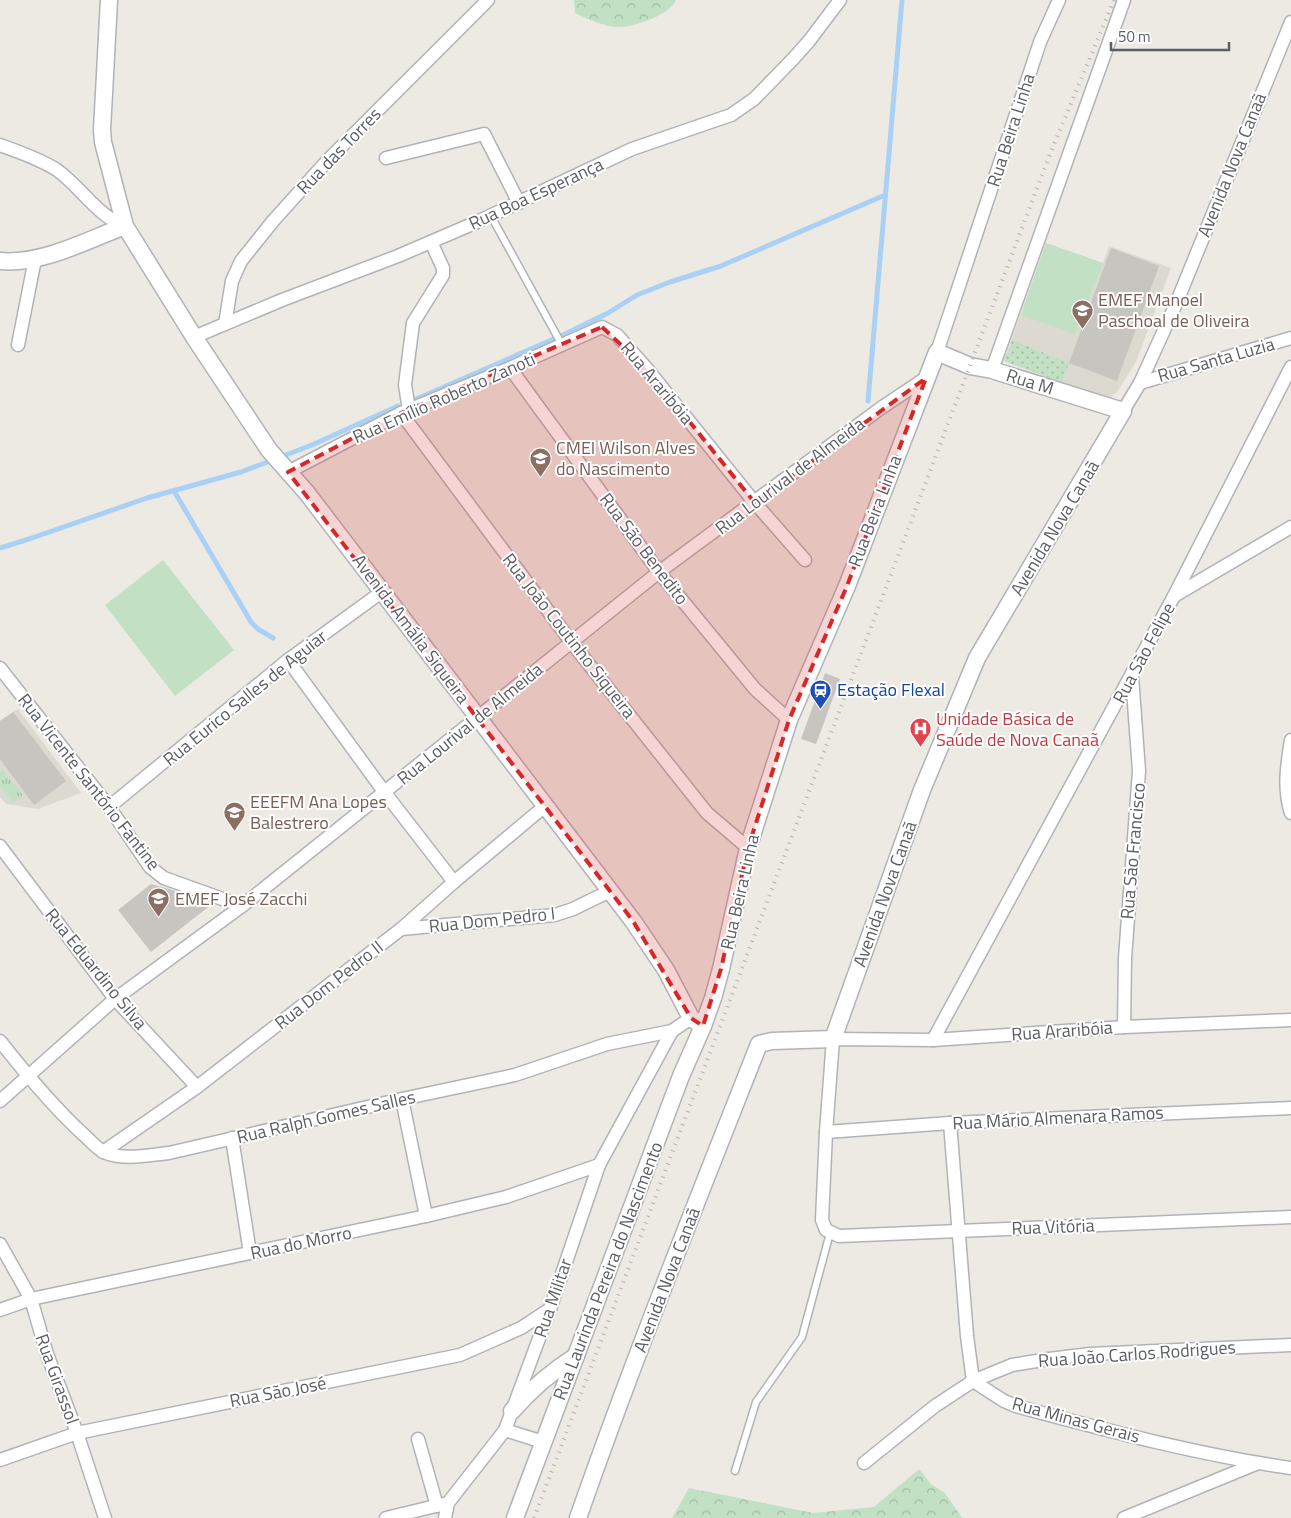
<svg xmlns="http://www.w3.org/2000/svg" width="1291" height="1518" font-family="'Titillium Web',sans-serif">
	<style>
		.education { fill: #dcd9d1 }
		.grass { fill: url(#grass-dots) }
		.forest { fill: url(#forest-crowns) }
		.park { fill: url(#park-tufts) }
		.pitch { fill: #c2e1c4 }
		.lines { fill: none; stroke-linecap: round; stroke-linejoin: round }
		.stream { stroke: #aad1f5; stroke-width: 5 }
		.building { fill: #c7c5c0 }
		.service-casing { stroke: #b0b3b7; stroke-width: 9 }
		.minor-casing { stroke: #b0b3b7; stroke-width: 15 }
		.tertiary-casing { stroke: #b0b3b7; stroke-width: 19 }
		.service { stroke: #fff; stroke-width: 6 }
		.minor { stroke: #fff; stroke-width: 12 }
		.tertiary { stroke: #fff; stroke-width: 16 }
		.rail { stroke: #b1b2b2; stroke-width: 4; stroke-dasharray: 1 6; stroke-linecap: butt }
		.marked { fill: #d62828; fill-opacity: 0.2; stroke: #d62828; stroke-width: 4; stroke-dasharray: 10 6; stroke-linejoin: round }
		.labels { text-anchor: middle; stroke-width: 4; stroke-linejoin: round; paint-order: stroke }
		.street-label { font-size: 18px; fill: #5b5e62; stroke: #fff }
		.education-label { font-size: 18px; fill: #785e54; stroke: #fff; text-anchor: start }
		.transit-label { font-size: 18px; fill: #164399; stroke: #fff; text-anchor: start }
		.health-label { font-size: 18px; fill: #be3a42; stroke: #fff; text-anchor: start }
	</style>
	<defs>
		<pattern id="grass-dots" width="8" height="8" patternUnits="userSpaceOnUse" patternTransform="scale(1.25)"><rect width="8" height="8" fill="#c2e1c4"/><path d="M2 2h.1M6 6h.1" fill="none" stroke="#a1baa3" stroke-width="1.8" stroke-linecap="round"/></pattern>
		<pattern id="forest-crowns" width="20" height="18" patternUnits="userSpaceOnUse" patternTransform="scale(1.25)"><rect width="20" height="18" fill="#c2e1c4"/><path d="M2 6a3 3 0 1 1 6 0M12 15a3 3 0 1 1 6 0" fill="none" stroke="#a1baa3"/></pattern>
		<pattern id="park-tufts" width="24" height="20" patternUnits="userSpaceOnUse" patternTransform="scale(1.25)"><rect width="24" height="20" fill="#c2e1c4"/><path d="M3 7l-1-3M5 7V3M7 7l1-3M15 17l-1-3M17 17v-4M19 17l1-3" fill="none" stroke="#a1baa3"/></pattern>
	</defs>
	<rect width="100%" height="100%" fill="#eceae3"/>
	<g class="education">
		<path d="M 1046,243 L 1103,263 L 1109,246 L 1171,268 L 1136,362 L 1117,392 L 1112,396 L 1104,398 L 1004,361 Z"/>
		<path d="M 18,709 L 81,793 L 38,809 L 6,804 L 0,797 L 0,721 Z"/>
	</g>
	<path class="grass" d="M 1012,340 L 1069,363 L 1062,383 L 1004,361 Z"/>
	<g class="forest">
		<path d="M 574,0 L 676,0 C 670,15 636,26 621,27 C 607,28 587,19 575,13 Z"/>
		<path d="M 919,1469 L 931,1484 L 945,1493 L 962,1518 L 672,1518 L 689,1488 L 813,1513 L 874,1507 Z"/>
	</g>
	<path class="park" d="M 3,770 L 23,795 L 13,803 L 0,787 L 0,772 Z"/>
	<g class="pitch">
		<path d="M 1046,243 L 1103,263 L 1075,334 L 1021,315 Z"/>
		<path d="M 163,560 L 234,650 L 175,696 L 105,605 Z"/>
	</g>
	<g class="lines">
		<g class="stream">
			<path d="M 414,400 L 563,335 L 608,313 L 637,295 L 670,282 L 721,266 L 885,195"/>
			<path d="M 868,401 L 902,0"/>
			<path d="M 174,491 L 251,622 L 258,629 L 273,638"/>
			<path d="M 0,548 L 32,538 L 147,498 L 241,472 L 312,445 L 398,406"/>
		</g>
	</g>
	<g class="building">
		<path d="M 1111,248 L 1159,266 L 1117,381 L 1069,363 Z"/>
		<path d="M 825,673 L 840,679 L 816,744 L 801,739 Z"/>
		<path d="M 13,712 L 66,781 L 34,805 L 0,759 L 0,721 Z"/>
		<path d="M 151,884 L 169,889 L 212,904 L 151,952 L 118,910 Z"/>
	</g>
	<g class="lines">
		<defs>
			<g id="service">
				<path d="M 491,216 L 562,345"/>
				<path d="M 735,1471 L 756,1402 L 802,1337 L 830,1233"/>
			</g>
			<g id="minor">
				<path d="M 0,145 C 19,152 40,159 57,170 C 82,188 96,215 125,226"/>
				<path d="M 386,158 L 484,134 L 519,203"/>
				<path d="M 225,324 L 232,281 L 241,261 L 273,221 L 327,161 L 488,0"/>
				<path d="M 194,337 L 282,300 L 398,256 L 477,222 L 632,149 L 731,115 L 754,99 L 793,59 L 809,41 L 840,0"/>
				<path d="M 18,345 L 35,259"/>
				<path d="M 937,352 L 1040,42 L 1059,0"/>
				<path d="M 510,368 L 659,572 L 755,689 L 789,720"/>
				<path d="M 992,370 L 1124,0"/>
				<path d="M 1140,383 L 1291,338"/>
				<path d="M 409,410 L 405,385 L 413,323 L 443,275 L 443,268 L 431,242"/>
				<path d="M 1123,411 L 1140,383 L 1176,304 L 1291,22"/>
				<path d="M 401,413 L 572,643 L 707,813 L 748,848"/>
				<path d="M 288,472 L 401,413 L 510,368 L 602,327 L 617,335 L 648,370 L 755,503 L 805,560"/>
				<path d="M 1174,596 L 1291,527"/>
				<path d="M 288,660 L 385,793 L 454,882"/>
				<path d="M 0,668 L 109,807 L 150,867 L 164,878 L 242,906"/>
				<path d="M 1291,740 C 1287,765 1283,789 1291,813"/>
				<path d="M 109,807 L 288,660 L 383,591"/>
				<path d="M 0,846 L 115,999 L 197,1087"/>
				<path d="M 401,929 L 555,915 L 573,909 L 610,891"/>
				<path d="M 1291,1020 L 1124,1027 L 933,1040 L 833,1039 L 826,1132 L 822,1220 L 826,1230 L 839,1236 L 1291,1217"/>
				<path d="M 1124,1027 L 1125,958 L 1139,771 L 1132,676"/>
				<path d="M 933,1040 L 1174,596 L 1291,367"/>
				<path d="M 0,1041 C 26,1074 53,1107 84,1135 C 90,1140 97,1149 104,1152 C 123,1161 149,1155 169,1153 L 402,1099 L 515,1075 L 607,1044 L 672,1031 L 691,1018"/>
				<path d="M 402,1099 L 426,1216"/>
				<path d="M 0,1101 L 115,999 L 242,906 L 659,572 L 881,408 L 926,378"/>
				<path d="M 950,1123 L 967,1336 L 973,1381 L 1004,1401 L 1016,1406 C 1106,1430 1198,1455 1291,1468"/>
				<path d="M 826,1132 L 950,1123 L 1291,1108"/>
				<path d="M 232,1138 L 250,1253"/>
				<path d="M 103,1152 L 197,1087 L 401,929 L 454,882 L 545,806"/>
				<path d="M 0,1244 L 31,1299 L 47,1354 L 77,1433 L 105,1518"/>
				<path d="M 0,1310 L 31,1299 L 426,1216 L 506,1197 L 599,1165"/>
				<path d="M 505,1430 L 543,1442"/>
				<path d="M 418,1439 L 437,1506"/>
				<path d="M 0,1460 L 77,1433 L 460,1355 L 521,1328 L 550,1309"/>
				<path d="M 864,1463 L 935,1406 L 973,1381 L 1012,1365 L 1049,1359 L 1090,1354 L 1291,1345"/>
				<path d="M 386,1518 L 448,1503 L 505,1430 L 550,1309 L 599,1165 L 672,1031"/>
				<path d="M 445,1518 L 448,1503"/>
				<path d="M 1124,1518 L 1258,1463"/>
			</g>
			<g id="tertiary">
				<path d="M 109,0 L 102,130 L 103,142 L 125,226 L 194,337 L 269,450 L 307,493 L 633,921 L 666,970 L 691,1018 L 703,1026"/>
				<path d="M 0,261 C 42,265 87,240 125,226"/>
				<path d="M 512,1411 C 531,1389 551,1372 576,1356"/>
				<path d="M 515,1518 L 681,1076 L 703,1026 L 713,998 L 721,969 L 748,848 L 789,720 L 847,586 L 937,352 L 970,366 L 992,370 L 1123,411 L 977,658 L 922,790 L 833,1039 L 772,1041 L 759,1044 C 697,1201 634,1358 578,1518"/>
			</g>
		</defs>
		<use href="#service" class="service-casing"/>
		<use href="#minor" class="minor-casing"/>
		<use href="#tertiary" class="tertiary-casing"/>
		<use href="#service" class="service"/>
		<use href="#minor" class="minor"/>
		<use href="#tertiary" class="tertiary"/>
		<path class="rail" d="M 534,1518 L 1050,154 L 1114,0"/>
	</g>
	<path class="marked" d="M 602,327 L 648,370 L 755,503 L 926,378 L 847,586 L 789,720 L 748,848 L 721,969 L 703,1026 L 691,1018 L 633,921 L 288,472 L 401,413 Z"/>
	<defs>
		<symbol id="school-pin" viewBox="-11 -11 22 30"><path d="M0 17L-7.5 6A9.5 9.5 0 1 1 7.5 6Z" fill="#8d6e63" stroke="#fff"/><path d="M0-5L7-2L0 1L-7-2ZM-4 1L0 2.5L4 1V4Q0 6-4 4Z" fill="#fff"/></symbol>
		<symbol id="station-pin" viewBox="-11 -11 22 30"><path d="M0 17L-7.5 6A9.5 9.5 0 1 1 7.5 6Z" fill="#1a4fb4" stroke="#fff"/><path d="M-3-6H3Q5-6 5-4V2Q5 4 3 4L4.5 6H3L1.5 4h-3L-3 6H-4.5L-3 4Q-5 4-5 2V-4Q-5-6-3-6ZM-3.5-4v3h7v-3ZM-3.5 1v1.5H-2V1ZM2 1v1.5H3.5V1Z" fill="#fff"/></symbol>
		<symbol id="hospital-pin" viewBox="-11 -11 22 30"><path d="M0 17L-7.5 6A9.5 9.5 0 1 1 7.5 6Z" fill="#e0444e" stroke="#fff"/><path d="M-5-5h3v3.5h4V-5h3V5h-3V1.5h-4V5h-3Z" fill="#fff"/></symbol>
	</defs>
	<g fill-rule="evenodd">
		<use href="#school-pin" x="1070" y="298" width="25" height="34"/>
		<use href="#school-pin" x="528" y="446" width="25" height="34"/>
		<use href="#station-pin" x="808" y="678" width="25" height="34"/>
		<use href="#hospital-pin" x="908" y="716" width="25" height="34"/>
		<use href="#school-pin" x="222" y="800" width="25" height="34"/>
		<use href="#school-pin" x="146" y="886" width="25" height="34"/>
	</g>
	<g class="labels">
		<g class="street-label">
			<text transform="translate(1011 130) rotate(-72)" y="6">Rua Beira Linha</text>
			<text transform="translate(339 151) rotate(-46)" y="6">Rua das Torres</text>
			<text transform="translate(1232 165) rotate(-68)" y="6">Avenida Nova Canaã</text>
			<text transform="translate(536 194) rotate(-25)" y="6">Rua Boa Esperança</text>
			<text transform="translate(1216 360) rotate(-16)" y="6">Rua Santa Luzia</text>
			<text transform="translate(1030 382) rotate(17)" y="6">Rua M</text>
			<text transform="translate(657 383) rotate(50)" y="6">Rua Araribóia</text>
			<text transform="translate(444 398) rotate(-24)" y="6">Rua Emílio Roberto Zanoti</text>
			<text transform="translate(790 476) rotate(-37)" y="6">Rua Lourival de Almeida</text>
			<text transform="translate(875 511) rotate(-69)" y="6">Rua Beira Linha</text>
			<text transform="translate(1055 528) rotate(-59)" y="6">Avenida Nova Canaã</text>
			<text transform="translate(644 549) rotate(53)" y="6">Rua São Benedito</text>
			<text transform="translate(411 629) rotate(53)" y="6">Avenida Amália Siqueira</text>
			<text transform="translate(569 636) rotate(52)" y="6">Rua João Coutinho Siqueira</text>
			<text transform="translate(1144 653) rotate(-62)" y="6">Rua São Felipe</text>
			<text transform="translate(245 698) rotate(-39)" y="6">Rua Eurico Salles de Aguiar</text>
			<text transform="translate(470 724) rotate(-39)" y="6">Rua Lourival de Almeida</text>
			<text transform="translate(89 782) rotate(52)" y="6">Rua Vicente Santório Fantine</text>
			<text transform="translate(1133 851) rotate(-85)" y="6">Rua São Francisco</text>
			<text transform="translate(740 892) rotate(-77)" y="6">Rua Beira Linha</text>
			<text transform="translate(885 894) rotate(-70)" y="6">Avenida Nova Canaã</text>
			<text transform="translate(492 920) rotate(-6)" y="6">Rua Dom Pedro I</text>
			<text transform="translate(96 969) rotate(51)" y="6">Rua Eduardino Silva</text>
			<text transform="translate(329 985) rotate(-38)" y="6">Rua Dom Pedro II</text>
			<text transform="translate(1062 1031) rotate(-4)" y="6">Rua Araribóia</text>
			<text transform="translate(326 1117) rotate(-13)" y="6">Rua Ralph Gomes Salles</text>
			<text transform="translate(1058 1118) rotate(-3)" y="6">Rua Mário Almenara Ramos</text>
			<text transform="translate(1053 1227) rotate(-2)" y="6">Rua Vitória</text>
			<text transform="translate(301 1243) rotate(-12)" y="6">Rua do Morro</text>
			<text transform="translate(608 1271) rotate(-69)" y="6">Rua Laurinda Pereira do Nascimento</text>
			<text transform="translate(667 1280) rotate(-69)" y="6">Avenida Nova Canaã</text>
			<text transform="translate(553 1298) rotate(-71)" y="6">Rua Militar</text>
			<text transform="translate(1137 1354) rotate(-4)" y="6">Rua João Carlos Rodrigues</text>
			<text transform="translate(57 1379) rotate(70)" y="6">Rua Girassol</text>
			<text transform="translate(278 1392) rotate(-11)" y="6">Rua São José</text>
			<text transform="translate(1076 1420) rotate(15)" y="6">Rua Minas Gerais</text>
		</g>
		<g class="education-label">
			<text x="1098" y="306">EMEF Manoel<tspan x="1098" dy="21">Paschoal de Oliveira</tspan></text>
			<text x="556" y="454">CMEI Wilson Alves<tspan x="556" dy="21">do Nascimento</tspan></text>
			<text x="250" y="808">EEEFM Ana Lopes<tspan x="250" dy="21">Balestrero</tspan></text>
			<text x="175" y="905">EMEF José Zacchi</text>
		</g>
		<g class="transit-label">
			<text x="837" y="696">Estação Flexal</text>
		</g>
		<g class="health-label">
			<text x="936" y="725">Unidade Básica de<tspan x="936" dy="21">Saúde de Nova Canaã</tspan></text>
		</g>
	</g>
	<path d="M1111 42v8h118v-8" fill="none" stroke="#5b5e62" stroke-width="2.5"/>
	<text x="1118" y="42" font-size="15" fill="#5b5e62" stroke="#ffffff" stroke-width="4" paint-order="stroke">50 m</text>
</svg>
